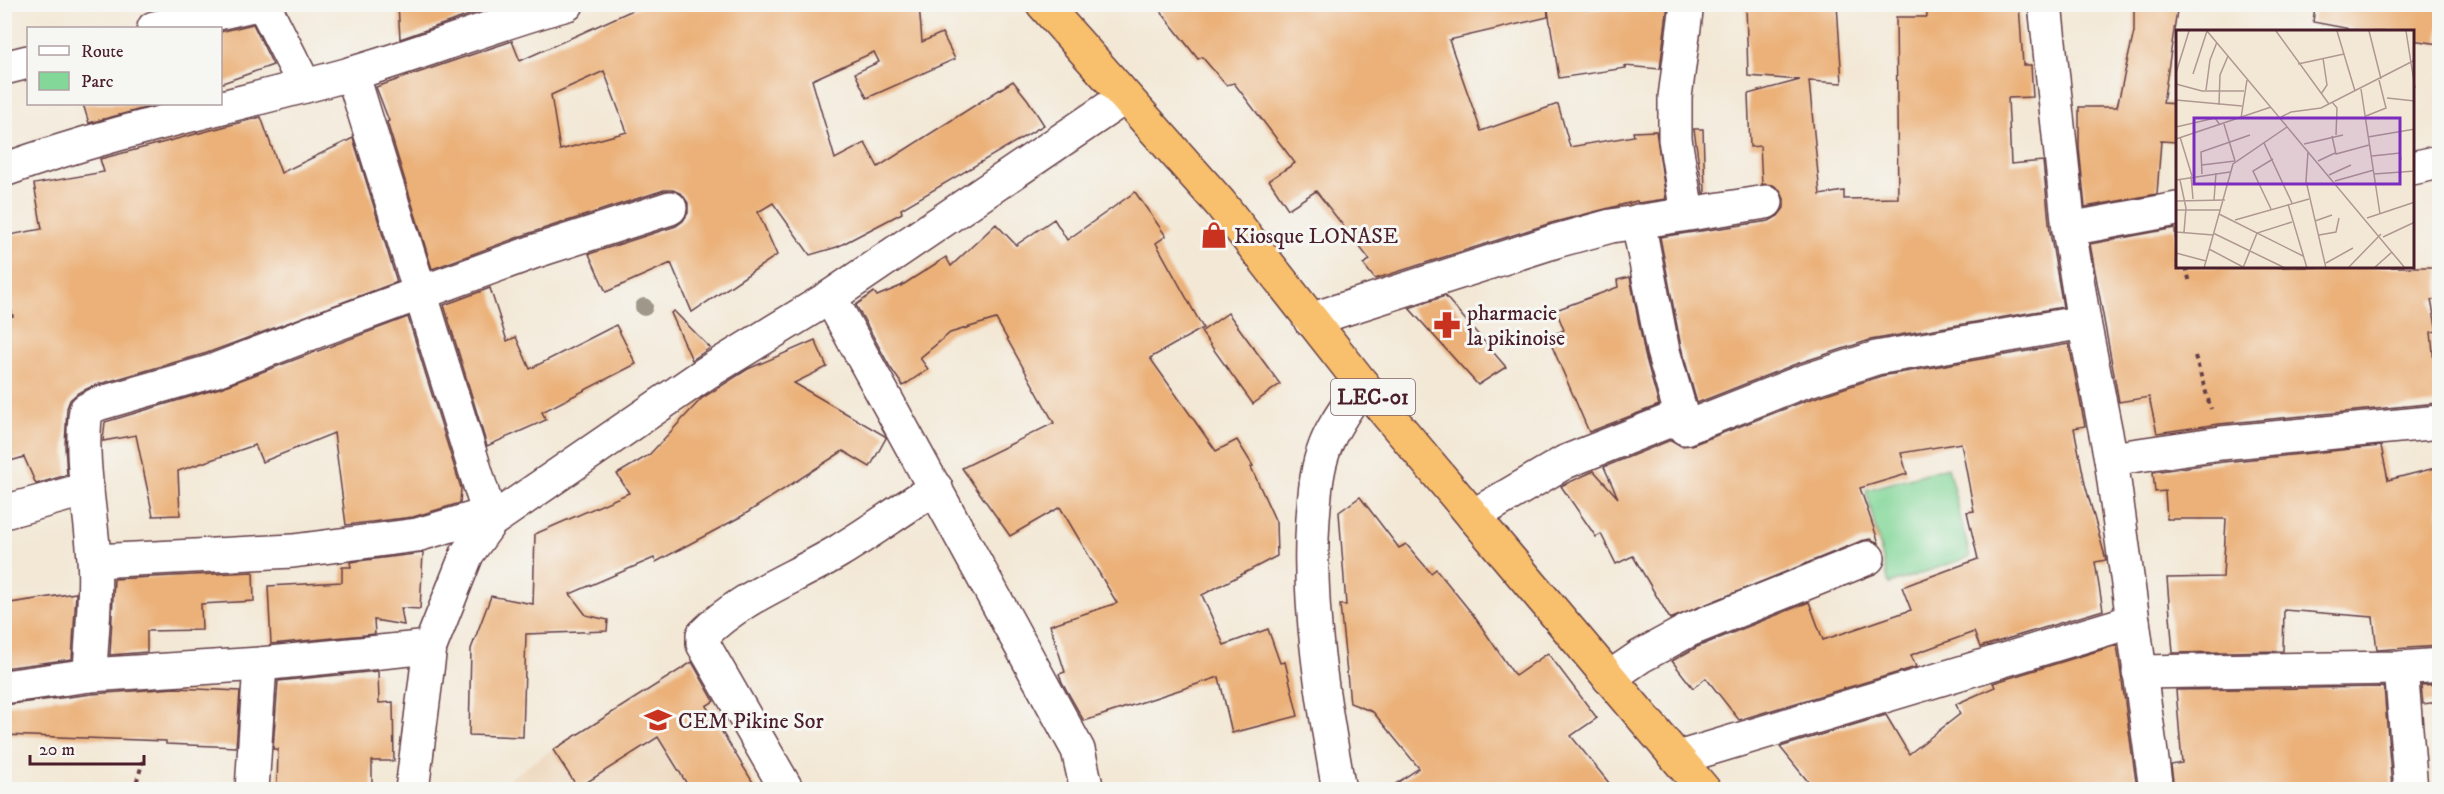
<svg xmlns="http://www.w3.org/2000/svg" width="2444" height="794" font-family="'IM FELL DW Pica',serif">
	<style>
		.built { fill: #eed7bb }
		.green { fill: #83d799; stroke: #667b62; stroke-width: 1.5 }
		.building { fill: #ebb179; fill-rule: evenodd }
		.lines { fill: none; stroke-linecap: round; stroke-linejoin: round }
		.minor-casing { stroke: #633d45; stroke-width: 36 }
		.trunk-casing { stroke: #633d45; stroke-width: 36 }
		.path { stroke: #633d45; stroke-width: 4; stroke-dasharray: 4.5 4.5; stroke-linecap: butt }
		.minor { stroke: #fff; stroke-width: 33 }
		.trunk { stroke: #f8bf6c; stroke-width: 33 }
		.tree { fill: #9f988a }
		.labels { text-anchor: middle; stroke-width: 6; stroke-linejoin: round; paint-order: stroke }
		.shield { fill: #f6f6f2; stroke: #7e6067; stroke-width: 1.5 }
		.shield-label { font-size: 21px; font-weight: bold; fill: #4a1f2b }
		.poi-label { font-size: 22px; fill: #4a1f2b; stroke: #f6f6f2; text-anchor: start }
		.inset-road { fill: none; stroke: #af9892; stroke-width: 1.5 }
		.view { fill: #7b2cbf; fill-opacity: 0.15; stroke: #7b2cbf; stroke-width: 3 }
		.inset-edge { fill: none; stroke: #4a1f2b; stroke-width: 3 }
	</style>
	<rect width="100%" height="100%" fill="#f6f6f2"/>
	<filter id="ink" filterUnits="userSpaceOnUse"><feTurbulence type="fractalNoise" baseFrequency=".0167" numOctaves="2"/><feDisplacementMap in="SourceGraphic" scale="12" xChannelSelector="R" yChannelSelector="G"/><feConvolveMatrix kernelMatrix="1 2 1 2 8 2 1 2 1" color-interpolation-filters="sRGB"/></filter>
	<filter id="wash" filterUnits="userSpaceOnUse"><feTurbulence type="fractalNoise" baseFrequency=".008" numOctaves="4" result="noise"/><feDisplacementMap in="SourceGraphic" scale="24" xChannelSelector="R" yChannelSelector="G"/><feGaussianBlur stdDeviation="1.35" result="paint"/><feColorMatrix in="noise" values="0 0 0 0 0 0 0 0 0 0 0 0 0 0 0 0 0 1.4 0 .05"/><feComposite in="paint" operator="in"/></filter>
	<g filter="url(#wash)">
		<rect width="100%" height="100%" fill="#f3e8d6"/>
		<path class="built" d="M 691,654 L 718,699 L 728,742 L 757,789 L 493,790 Z"/>
		<path class="green" d="M 1948,467 L 1970,557 L 1889,584 L 1866,490 Z"/>
		<g id="blocks">
			<g class="building">
				<path d="M 398,4 L 498,4 L 498,5 L 400,39 Z"/>
				<path d="M 646,4 L 919,4 L 922,42 L 942,33 L 955,59 L 867,98 L 855,73 L 879,62 L 874,52 L 812,80 L 835,159 L 865,143 L 878,167 L 1013,81 L 1028,100 L 1044,125 L 901,209 L 902,213 L 837,247 L 810,255 L 773,203 L 758,212 L 777,255 L 692,312 L 671,263 L 606,292 L 589,254 L 676,226 L 683,221 L 688,213 L 688,203 L 682,194 L 673,190 L 664,190 L 530,233 L 432,269 L 387,122 L 389,121 L 376,87 L 512,41 L 520,61 ZM 604,71 L 627,132 L 560,150 L 551,95 Z"/>
				<path d="M 1155,4 L 1547,4 L 1548,17 L 1449,40 L 1481,131 L 1558,104 L 1570,147 L 1634,136 L 1633,132 L 1656,131 L 1666,199 L 1638,203 L 1637,201 L 1551,223 L 1375,279 L 1363,264 L 1370,260 L 1316,191 L 1288,209 L 1269,180 L 1295,163 L 1234,83 L 1226,85 L 1202,57 L 1198,59 Z"/>
				<path d="M 1547,4 L 1585,4 L 1586,10 L 1635,4 L 1668,4 L 1660,69 L 1625,66 L 1626,68 L 1559,78 Z"/>
				<path d="M 1746,4 L 1837,4 L 1842,83 L 1809,81 L 1820,195 L 1844,191 L 1844,199 L 1898,198 L 1896,17 L 1927,17 L 1926,4 L 2019,4 L 2023,65 L 2031,65 L 2033,97 L 2008,98 L 2011,164 L 2043,161 L 2050,232 L 2063,307 L 1870,340 L 1793,365 L 1697,403 L 1681,347 L 1660,237 L 1769,221 L 1778,216 L 1784,208 L 1784,199 L 1780,190 L 1773,185 L 1762,184 L 1760,146 L 1750,147 L 1748,94 L 1800,80 L 1748,76 Z"/>
				<path d="M 2134,4 L 2178,4 L 2163,103 L 2177,104 L 2177,142 L 2161,141 L 2157,194 L 2085,207 L 2079,148 L 2079,107 L 2117,107 L 2134,32 Z"/>
				<path d="M 2315,6 L 2439,6 L 2439,44 L 2412,40 L 2412,32 L 2366,32 L 2313,22 Z"/>
				<path d="M 253,24 L 273,65 L 220,84 L 220,32 Z"/>
				<path d="M 83,104 L 160,104 L 89,123 Z"/>
				<path d="M 261,117 L 281,173 L 353,138 L 397,282 L 207,353 L 93,386 L 78,393 L 70,400 L 67,408 L 65,446 L 67,475 L 36,484 L 24,457 L 4,463 L 4,317 L 13,316 L 4,276 L 4,236 L 42,229 L 34,184 L 104,172 L 100,159 Z"/>
				<path d="M 1694,129 L 1703,129 L 1705,193 L 1703,193 Z"/>
				<path d="M 1135,192 L 1166,236 L 1156,243 L 1203,328 L 1150,358 L 1216,451 L 1237,440 L 1253,466 L 1251,467 L 1276,522 L 1277,556 L 1202,595 L 1224,645 L 1268,629 L 1280,663 L 1285,662 L 1298,716 L 1232,733 L 1219,677 L 1084,721 L 1062,682 L 1059,674 L 1065,672 L 1050,625 L 1117,603 L 1060,507 L 1010,536 L 962,468 L 1054,423 L 996,319 L 950,333 L 920,358 L 928,369 L 903,386 L 890,367 L 856,305 L 874,292 L 877,296 L 901,286 L 946,257 L 951,266 L 996,224 L 1016,245 L 1054,219 L 1067,240 Z"/>
				<path d="M 2175,228 L 2177,267 L 2439,267 L 2439,299 L 2431,300 L 2437,331 L 2431,332 L 2438,403 L 2219,424 L 2157,433 L 2149,397 L 2119,402 L 2090,244 Z"/>
				<path d="M 1630,277 L 1645,355 L 1659,405 L 1589,432 L 1548,337 L 1564,330 L 1556,310 L 1618,287 L 1617,280 Z"/>
				<path d="M 490,288 L 507,341 L 516,337 L 530,369 L 616,325 L 636,364 L 542,412 L 546,420 L 487,446 L 444,305 Z"/>
				<path d="M 1445,296 L 1506,367 L 1478,385 L 1409,308 Z"/>
				<path d="M 674,311 L 710,348 L 692,360 L 671,313 Z"/>
				<path d="M 1228,313 L 1280,384 L 1253,404 L 1201,332 Z"/>
				<path d="M 408,317 L 461,488 L 460,503 L 413,517 L 346,525 L 334,433 L 262,462 L 255,445 L 178,471 L 180,515 L 153,516 L 136,435 L 103,441 L 105,422 L 220,388 Z"/>
				<path d="M 815,340 L 827,367 L 794,383 L 885,436 L 886,438 L 870,467 L 843,451 L 742,516 L 656,562 L 654,558 L 570,594 L 586,615 L 608,620 L 607,631 L 526,634 L 523,737 L 469,735 L 471,649 L 491,596 L 533,604 L 535,534 L 629,493 L 617,474 L 649,455 L 702,398 L 748,369 Z"/>
				<path d="M 2069,344 L 2085,426 L 2074,428 L 2085,484 L 2106,560 L 2095,562 L 2103,610 L 1980,647 L 1974,632 L 1911,655 L 1916,667 L 1739,720 L 1706,678 L 1693,688 L 1672,661 L 1697,647 L 1809,602 L 1823,640 L 1911,610 L 1902,587 L 1978,559 L 1967,512 L 1974,511 L 1961,443 L 1901,453 L 1907,474 L 1860,488 L 1879,543 L 1870,539 L 1861,541 L 1670,619 L 1633,556 L 1616,564 L 1601,534 L 1596,537 L 1561,486 L 1594,471 L 1618,498 L 1604,467 L 1671,440 L 1681,446 L 1692,445 L 1805,401 L 1881,376 Z"/>
				<path d="M 2381,446 L 2388,480 L 2439,467 L 2439,646 L 2377,650 L 2373,617 L 2284,610 L 2283,651 L 2173,653 L 2167,578 L 2223,577 L 2226,519 L 2167,519 L 2165,491 L 2155,492 L 2153,472 L 2223,462 Z"/>
				<path d="M 1360,497 L 1399,548 L 1406,544 L 1431,573 L 1436,569 L 1474,616 L 1515,676 L 1548,653 L 1597,718 L 1571,736 L 1614,789 L 1388,789 L 1419,768 L 1373,712 L 1350,703 L 1340,605 L 1346,605 L 1339,512 Z"/>
				<path d="M 423,553 L 420,609 L 401,608 L 404,625 L 374,620 L 375,634 L 271,644 L 268,586 L 342,582 L 342,567 L 351,567 L 350,562 Z"/>
				<path d="M 253,572 L 254,601 L 201,604 L 202,630 L 147,631 L 147,652 L 110,655 L 114,579 Z"/>
				<path d="M 76,593 L 72,659 L 4,668 L 4,604 Z"/>
				<path d="M 2117,645 L 2137,789 L 1814,789 L 1780,747 L 1886,715 L 1909,754 L 1960,714 L 1956,704 L 1995,687 L 1993,683 Z"/>
				<path d="M 692,662 L 714,701 L 706,706 L 757,789 L 690,789 L 658,737 L 578,788 L 553,750 Z"/>
				<path d="M 378,671 L 379,703 L 393,702 L 394,761 L 372,761 L 372,789 L 277,789 L 278,749 L 273,749 L 278,681 Z"/>
				<path d="M 2439,684 L 2439,702 L 2423,704 L 2421,685 Z"/>
				<path d="M 2384,687 L 2392,789 L 2174,789 L 2171,765 L 2182,763 L 2176,690 Z"/>
				<path d="M 175,688 L 240,691 L 236,747 L 166,744 L 166,741 L 4,735 L 4,705 L 92,694 Z"/>
			</g>
		</g>
	</g>
	<g filter="url(#ink)">
		<use href="#blocks" fill-opacity="0" stroke="#633d45" stroke-width="1.5"/>
		<g class="lines">
			<defs>
				<g id="minor">
					<path d="M 2045,4 L 2069,229 L 2084,322 L 2111,459 L 2156,790"/>
					<path d="M 154,28 L 253,5 L 261,6 L 268,13 L 305,86"/>
					<path d="M 4,68 L 28,62"/>
					<path d="M 352,73 L 491,521"/>
					<path d="M 2412,168 L 2440,162"/>
					<path d="M 4,170 C 117,129 235,106 350,74 C 423,53 494,24 567,4"/>
					<path d="M 1687,213 L 1675,139 L 1675,97 L 1687,4"/>
					<path d="M 1638,221 L 1663,351 L 1685,428 L 1799,383 L 1876,358 L 2084,322"/>
					<path d="M 2069,229 L 2177,209"/>
					<path d="M 830,297 L 1078,750 L 1087,790"/>
					<path d="M 1310,320 L 1556,241 L 1611,226 L 1766,202"/>
					<path d="M 2111,459 L 2221,443 L 2440,422"/>
					<path d="M 4,512 L 87,489"/>
					<path d="M 1473,516 L 1565,462 L 1681,416"/>
					<path d="M 95,561 L 293,551 L 417,535 L 489,514"/>
					<path d="M 2401,668 L 2411,790"/>
					<path d="M 2139,672 L 2401,668 L 2440,665"/>
					<path d="M 90,675 C 91,638 97,594 94,559 C 91,510 79,458 86,410 L 98,404 L 213,371 L 319,330 L 536,251 L 670,208"/>
					<path d="M 1609,678 L 1641,656 L 1689,630 L 1868,558"/>
					<path d="M 4,687 L 90,675 L 260,664 L 430,647"/>
					<path d="M 1678,758 L 2133,621"/>
					<path d="M 252,790 L 260,664"/>
					<path d="M 412,790 L 430,647 L 467,554 L 491,521 L 706,373 L 830,297 L 1125,97"/>
					<path d="M 787,790 L 703,644 L 703,635 C 741,596 793,579 839,551 C 872,531 903,508 936,488"/>
					<path d="M 1339,790 C 1323,701 1307,608 1313,518 C 1315,494 1316,470 1325,447 C 1333,425 1350,404 1362,384"/>
				</g>
				<path id="trunk" d="M 1043,4 L 1220,203 L 1362,384 L 1704,790"/>
			</defs>
			<use href="#minor" class="minor-casing"/>
			<use href="#trunk" class="trunk-casing"/>
			<g class="path">
				<path d="M 2186,267 L 2190,283"/>
				<path d="M 2195,356 L 2211,409"/>
				<path d="M 4,788 L 15,790"/>
				<path d="M 134,790 L 143,761"/>
			</g>
			<use href="#minor" class="minor"/>
			<use href="#trunk" class="trunk"/>
		</g>
		<circle class="tree" cx="644" cy="307" r="9"/>
	</g>
	<defs>
		<symbol id="shop-bare" viewBox="-9 -9 18 18"><path d="M-5-2.5h2.3a2.7 3.5 0 0 1 5.4 0H5L5.5 6h-11ZM-1.5-2.5h3a1.5 2.3 0 0 0-3 0Z" fill="#c8321e" stroke="#f6f6f2" stroke-width="2.5" paint-order="stroke"/></symbol>
		<symbol id="pharmacy-bare" viewBox="-9 -9 18 18"><path d="M-2-6h4v4h4v4h-4v4h-4v-4h-4v-4h4Z" fill="#c8321e" stroke="#f6f6f2" stroke-width="2.5" paint-order="stroke"/></symbol>
		<symbol id="school-bare" viewBox="-9 -9 18 18"><path d="M0-5L7-2L0 1L-7-2ZM-4 1L0 2.5L4 1V4Q0 6-4 4Z" fill="#c8321e" stroke="#f6f6f2" stroke-width="2.5" paint-order="stroke"/></symbol>
	</defs>
	<g fill-rule="evenodd">
		<use href="#shop-bare" x="1195" y="216" width="38" height="38"/>
		<use href="#pharmacy-bare" x="1428" y="306" width="38" height="38"/>
		<use href="#school-bare" x="639" y="701" width="38" height="38"/>
	</g>
	<g class="labels">
		<rect class="shield" x="1331" y="379" width="84" height="36" rx="4.5"/>
		<g class="shield-label">
			<text x="1373" y="404">LEC-01</text>
		</g>
		<g class="poi-label">
			<text x="1234" y="243">Kiosque LONASE</text>
			<text x="1467" y="320">pharmacie<tspan x="1467" dy="25">la pikinoise</tspan></text>
			<text x="678" y="728">CEM Pikine Sor</text>
		</g>
	</g>
	<g transform="translate(2176 30)">
		<rect width="238" height="238" fill="#f3e8d6"/>
		<path class="inset-road" d="M 31,1 L 229,238M 100,1 L 153,74M 161,1 L 179,61M 193,1 L 205,49M 230,1 L 239,58M 122,34 L 168,24M 0,43 L 13,1M 17,44 L 31,1M 0,54 L 26,61 L 68,61M 185,59 L 204,184M 30,60 L 34,30 L 41,12M 145,64 L 151,55 L 147,28M 211,68 L 239,71M 0,70 L 66,76M 156,72 L 161,78 L 160,105M 43,75 L 44,45 L 52,26M 190,86 L 210,78 L 203,50M 105,87 L 115,82 L 145,78 L 239,30M 65,88 L 71,50M 48,94 L 59,131M 0,97 L 39,88 L 44,95M 156,106 L 160,124 L 193,115M 4,107 L 16,146M 192,107 L 239,99M 0,109 L 95,77M 88,113 L 116,173M 128,114 L 167,105M 132,122 L 130,151 L 150,238M 196,126 L 224,123 L 225,130M 142,131 L 159,123M 26,135 L 59,131M 26,144 L 25,122 L 74,105M 198,144 L 239,141M 153,145 L 175,135M 15,146 L 17,169M 0,150 L 54,142M 4,150 L 10,178 L 8,202M 159,151 L 198,140M 38,170 L 40,143M 0,171 L 49,170M 112,174 L 131,238M 95,179 L 77,141 L 97,129M 0,180 L 45,180M 43,184 L 127,226M 191,188 L 239,172M 59,190 L 133,169M 139,191 L 156,185M 0,202 L 37,205M 37,203 L 109,238M 143,205 L 160,202 L 163,188M 207,207 L 239,192M 33,219 L 67,237M 0,223 L 30,231M 150,233 L 177,218M 28,238 L 57,134 L 111,97M 67,238 L 81,203 L 116,192M 172,238 L 205,204M 198,238 L 216,222"/>
		<path class="view" d="M 18,88 L 224,88 L 224,154 L 18,154 Z"/>
		<rect width="238" height="238" class="inset-edge"/>
	</g>
	<rect width="2444" height="794" fill="none" stroke="#f6f6f2" stroke-width="24"/>
	<rect x="27" y="27" width="195" height="78" fill="#f6f6f2" stroke="#b1a0a2" stroke-width="1.5"/>
	<rect x="39" y="46" width="30" height="9" fill="#ffffff" stroke="#b1a0a2" stroke-width="1.5"/>
	<text x="81" y="57" font-size="18" fill="#4a1f2b">Route</text>
	<rect x="39" y="72" width="30" height="18" fill="#83d799" stroke="#b1a0a2" stroke-width="1.5"/>
	<text x="81" y="87" font-size="18" fill="#4a1f2b">Parc</text>
	<path d="M30 755v9h114v-9" fill="none" stroke="#4a1f2b" stroke-width="3"/>
	<text x="39" y="755" font-size="18" fill="#4a1f2b" stroke="#f6f6f2" stroke-width="4.5" paint-order="stroke">20 m</text>
</svg>
